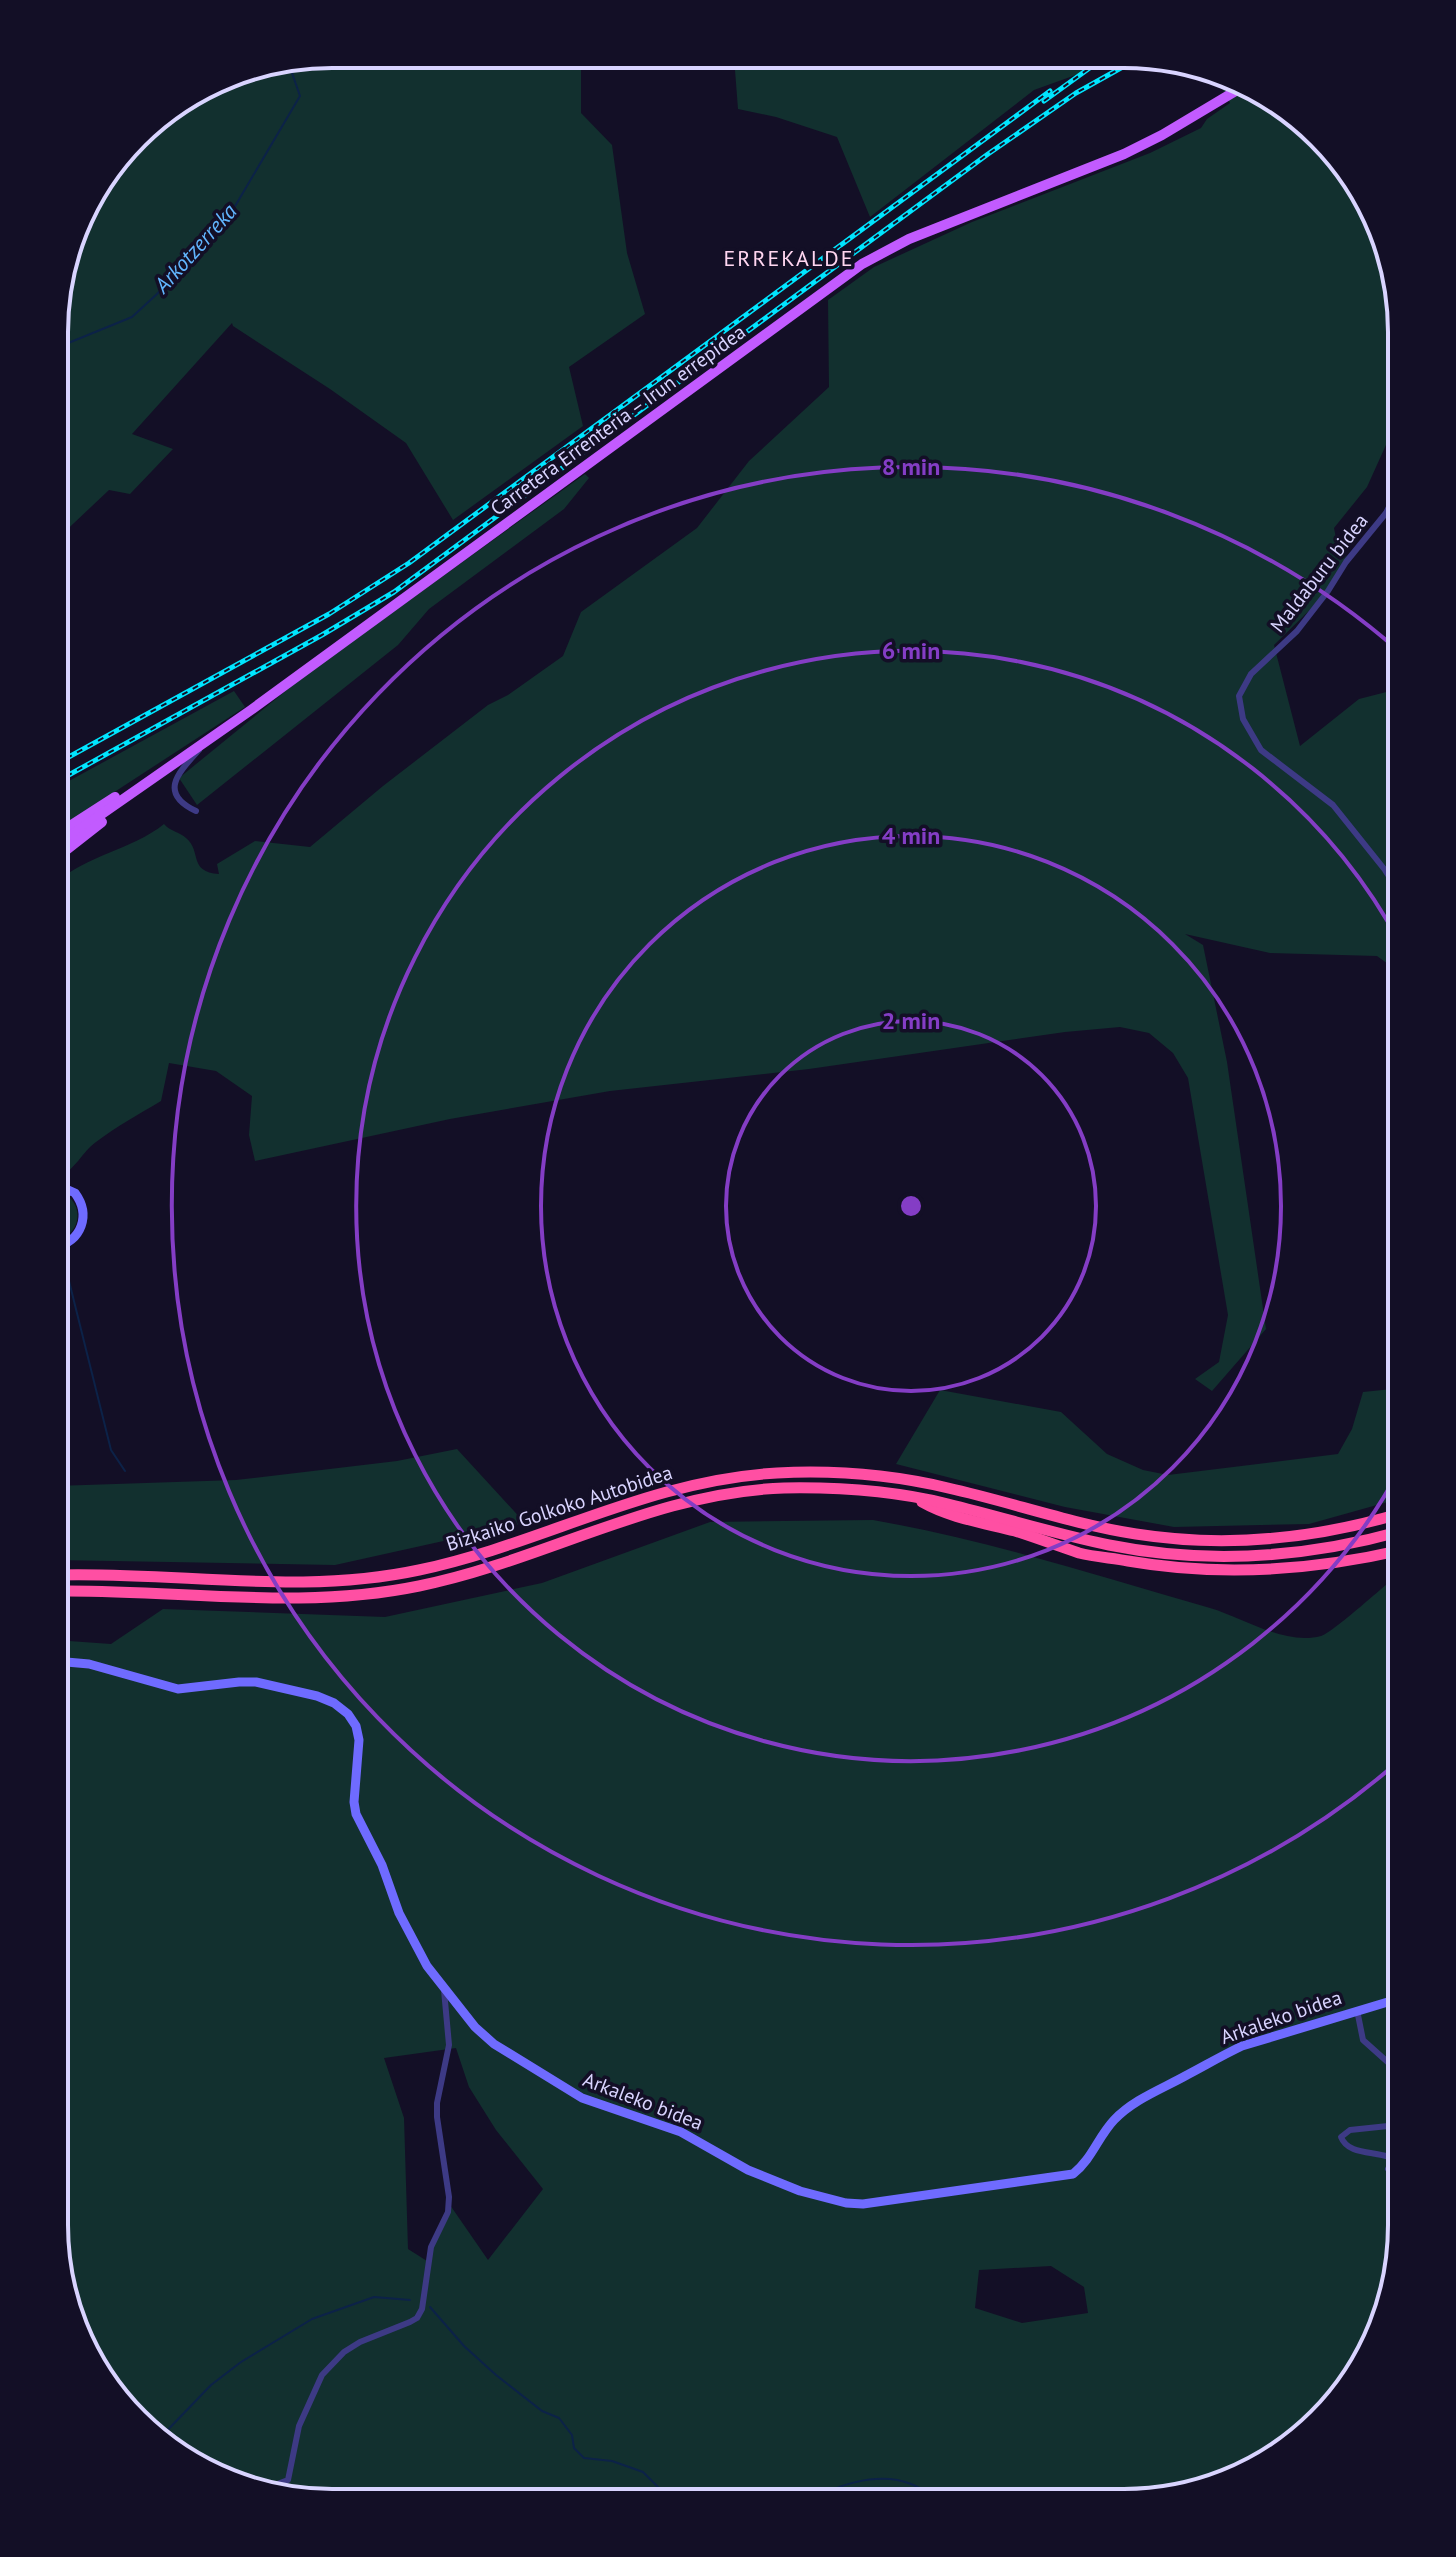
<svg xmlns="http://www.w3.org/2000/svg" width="1456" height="2557" font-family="'PT Sans',sans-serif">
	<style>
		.green { fill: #12302f; fill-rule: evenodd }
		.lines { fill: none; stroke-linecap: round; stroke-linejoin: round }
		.stream { stroke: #0c2248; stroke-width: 2 }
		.street { stroke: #3d3a85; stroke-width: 6 }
		.secondary { stroke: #6f6bff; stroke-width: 9 }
		.primary { stroke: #c25bff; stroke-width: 10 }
		.highway { stroke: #ff4fa3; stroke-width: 11 }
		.rail-casing { stroke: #00e5ff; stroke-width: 5 }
		.rail { stroke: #130f26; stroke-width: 2; stroke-dasharray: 6; stroke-linecap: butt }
		.ring { fill: none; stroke: #843dc5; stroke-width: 4 }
		.labels { text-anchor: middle; stroke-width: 7; stroke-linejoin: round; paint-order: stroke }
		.street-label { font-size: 20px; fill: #d9d4ff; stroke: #130f26 }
		.water-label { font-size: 22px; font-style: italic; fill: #62b6ff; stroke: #130f26 }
		.neighbourhood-label { font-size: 22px; letter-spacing: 2px; fill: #ffd6f0; stroke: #130f26 }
		.rim { fill: none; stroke: #d9d4ff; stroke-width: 4 }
		.centre { fill: #843dc5; stroke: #130f26; stroke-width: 4 }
		.ring-label { font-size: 24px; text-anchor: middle; font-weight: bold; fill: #843dc5; stroke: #130f26; stroke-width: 7; stroke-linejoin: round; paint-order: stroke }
	</style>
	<rect width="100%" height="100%" fill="#130f26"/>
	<g class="green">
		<path d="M 332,54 L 641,56 L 637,67 L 581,63 L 581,113 L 612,145 L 627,253 L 645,314 L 569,367 L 583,426 L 453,520 L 406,443 L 330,389 L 233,326 L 232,323 L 132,434 L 173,449 L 130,494 L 109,490 L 56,540 L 56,296 L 83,209 L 148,123 L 226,75 Z"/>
		<path d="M 734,57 L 734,56 L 1120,59 L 1034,90 L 870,217 L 837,137 L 776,117 L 738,109 Z"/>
		<path d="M 1217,79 L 1307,123 L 1387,242 L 1402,332 L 1402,416 L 1390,436 L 1367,487 L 1334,528 L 1338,549 L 1347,556 L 1319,601 L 1274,645 L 1300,746 L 1359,699 L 1402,688 L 1402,974 L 1377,956 L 1270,953 L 1185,934 L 1203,945 L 1227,1062 L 1266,1329 L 1212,1391 L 1195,1379 L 1219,1362 L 1228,1315 L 1188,1078 L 1173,1053 L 1149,1033 L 1120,1027 L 1065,1032 L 809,1069 L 610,1091 L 450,1119 L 255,1161 L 249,1135 L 252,1096 L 216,1071 L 169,1063 L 161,1101 C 139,1114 116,1127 96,1142 C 82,1152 76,1169 60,1176 L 55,1174 L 56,883 C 86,855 132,850 164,824 C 171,832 180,832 186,838 C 202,851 188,872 219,874 L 217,864 L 255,841 L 310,847 L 383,786 L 488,705 L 508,695 L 563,656 L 581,612 L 697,528 L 749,461 L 829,387 L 828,300 L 874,267 L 972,222 L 1150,153 L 1201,128 L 1207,119 L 1230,103 Z"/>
		<path d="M 585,474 L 589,478 L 564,509 L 429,609 L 398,645 L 197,805 L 179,778 L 304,676 Z"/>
		<path d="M 234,691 L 245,707 L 56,830 L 56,788 Z"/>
		<path d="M 55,1190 C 85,1197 85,1234 55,1241 Z"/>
		<path d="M 1402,1388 L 1402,1498 L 1309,1524 L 1174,1527 L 1065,1507 L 896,1464 L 940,1390 L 1061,1412 L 1107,1454 L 1143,1470 L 1168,1475 L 1338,1454 L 1352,1429 L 1363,1392 Z"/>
		<path d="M 457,1449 L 525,1523 L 335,1565 L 55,1560 L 55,1486 L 236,1480 L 397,1461 Z"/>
		<path d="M 873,1520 C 987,1540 1099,1576 1210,1608 C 1244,1618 1285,1646 1321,1636 C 1331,1634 1389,1582 1402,1571 L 1401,2244 L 1387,2315 L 1345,2394 L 1293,2446 L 1214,2488 L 1124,2503 L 295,2501 L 209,2475 L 149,2434 L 69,2315 L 54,2225 L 55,1640 L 111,1644 L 163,1609 L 385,1617 L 542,1583 L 710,1522 ZM 456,2048 L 469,2087 L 496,2130 L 543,2189 L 488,2260 L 450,2205 L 427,2261 L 408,2249 L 404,2118 L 384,2058 ZM 1051,2266 L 1084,2287 L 1088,2313 L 1022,2323 L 975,2308 L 979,2270 Z"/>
	</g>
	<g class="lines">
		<g class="stream">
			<path d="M 56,348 L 132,317 L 157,294 L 231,213 L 300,96 L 292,73 L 282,64"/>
			<path d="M 58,1253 L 68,1277 L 111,1450 L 125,1471"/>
			<path d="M 430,2307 L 464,2346 L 496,2375 L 542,2411 L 559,2418 L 572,2435 L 574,2448 L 584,2458 L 612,2461 L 643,2472 L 673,2502"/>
			<path d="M 158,2440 L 211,2385 L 241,2362 L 312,2319 L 374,2297 L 410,2300"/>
			<path d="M 803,2502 C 834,2487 876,2470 911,2484 C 922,2488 933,2496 943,2502"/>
		</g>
		<g class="street">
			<path d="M 196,811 C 158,793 178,773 199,750"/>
			<path d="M 1402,896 L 1385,870 L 1333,805 L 1261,750 L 1243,719 L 1239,696 L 1251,674 L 1297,631 L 1328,591 L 1346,562 L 1386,513 L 1402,481"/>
			<path d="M 55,1676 L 69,1662"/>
			<path d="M 1357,2010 L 1363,2040 L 1401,2074"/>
			<path d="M 1388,2169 L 1392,2163 L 1389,2157 C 1373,2151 1348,2155 1341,2137 L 1350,2130 L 1388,2126 L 1401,2116"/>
			<path d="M 265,2491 L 267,2488 L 288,2480 L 299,2426 L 322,2375 L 344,2352 L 360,2342 L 410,2322 L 417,2318 L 422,2309 L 431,2247 L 448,2212 L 449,2197 L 437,2117 L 437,2103 L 449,2045 L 444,1990"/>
			<path d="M 291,2499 L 328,2501"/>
		</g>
		<g class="secondary">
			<path d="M 55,1247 C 82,1241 91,1215 75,1193 L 55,1184"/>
			<path d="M 55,1661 L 89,1664 L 178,1689 L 239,1682 L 256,1682 L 317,1696 L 334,1703 L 348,1714 L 356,1726 L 359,1740 L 354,1802 L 356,1814 L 382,1865 L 399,1913 L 427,1966 L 475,2027 L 494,2044 L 582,2098 L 681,2132 L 748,2170 L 800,2191 L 846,2203 L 863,2204 L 1073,2174 C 1092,2159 1098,2137 1114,2120 C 1134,2099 1162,2089 1187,2075 C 1206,2065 1223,2055 1242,2046 L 1401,1998"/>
		</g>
		<g class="primary">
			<path d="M 56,835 L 115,797"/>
			<path d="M 56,846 L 251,710 L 862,264 L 909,239 L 1124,154 L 1162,135 L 1239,89"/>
			<path d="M 56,858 L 102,822"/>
		</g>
		<g class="highway">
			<path d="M 922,1502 C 950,1518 984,1523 1015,1531 C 1037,1538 1058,1546 1079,1553 C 1095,1557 1112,1558 1128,1561 C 1220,1577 1311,1571 1402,1550"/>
			<path d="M 55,1575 C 177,1571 298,1596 419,1570 C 542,1544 648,1480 777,1473 C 834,1470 893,1475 948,1488 C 1011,1502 1072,1524 1136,1534 C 1225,1548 1315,1539 1402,1513"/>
			<path d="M 55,1591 C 177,1589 298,1611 419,1586 C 543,1561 655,1492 784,1488 C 838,1487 895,1491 948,1504 C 1002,1517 1055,1534 1109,1545 C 1208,1565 1305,1558 1402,1531"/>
		</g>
		<defs>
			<g id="rail">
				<path d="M 1044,101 L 1102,59"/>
				<path d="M 56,764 L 329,614 L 409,563 L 1050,91"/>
				<path d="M 56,782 L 322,635 L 394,592 L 988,154 L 1076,93 L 1137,59"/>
			</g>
		</defs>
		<use href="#rail" class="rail-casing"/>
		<use href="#rail" class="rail"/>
	</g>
	<g class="ring">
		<circle cx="911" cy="1206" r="185"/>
		<circle cx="911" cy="1206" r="370"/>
		<path d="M1401 1467A555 555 0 1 1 1401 945"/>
		<path d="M1401 1759A739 739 0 1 1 1401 653"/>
	</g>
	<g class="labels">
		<g class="street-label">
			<text transform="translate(618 420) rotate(-36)" y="7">Carretera Errenteria – Irun errepidea</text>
			<text transform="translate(1319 573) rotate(-52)" y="7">Maldaburu bidea</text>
			<text transform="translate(559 1508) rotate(-18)" y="7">Bizkaiko Golkoko Autobidea</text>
			<text transform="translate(1281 2017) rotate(-19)" y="7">Arkaleko bidea</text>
			<text transform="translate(643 2101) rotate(21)" y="7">Arkaleko bidea</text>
		</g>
		<g class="water-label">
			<text transform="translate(195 248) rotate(-48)" y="8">Arkotzerreka</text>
		</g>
		<g class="neighbourhood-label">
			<text x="789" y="266">ERREKALDE</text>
		</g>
	</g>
	<path d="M0 0H1456V2557H0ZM332 68H1124A264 264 0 0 1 1388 332V2225A264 264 0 0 1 1124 2489H332A264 264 0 0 1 68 2225V332A264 264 0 0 1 332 68Z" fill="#130f26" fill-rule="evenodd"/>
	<path class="rim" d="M332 68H1124A264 264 0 0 1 1388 332V2225A264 264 0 0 1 1124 2489H332A264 264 0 0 1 68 2225V332A264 264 0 0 1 332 68Z"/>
	<circle cx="911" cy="1206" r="12" class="centre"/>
	<g class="ring-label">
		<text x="911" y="475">8 min</text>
		<text x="911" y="659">6 min</text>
		<text x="911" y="844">4 min</text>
		<text x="911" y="1029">2 min</text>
	</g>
</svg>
